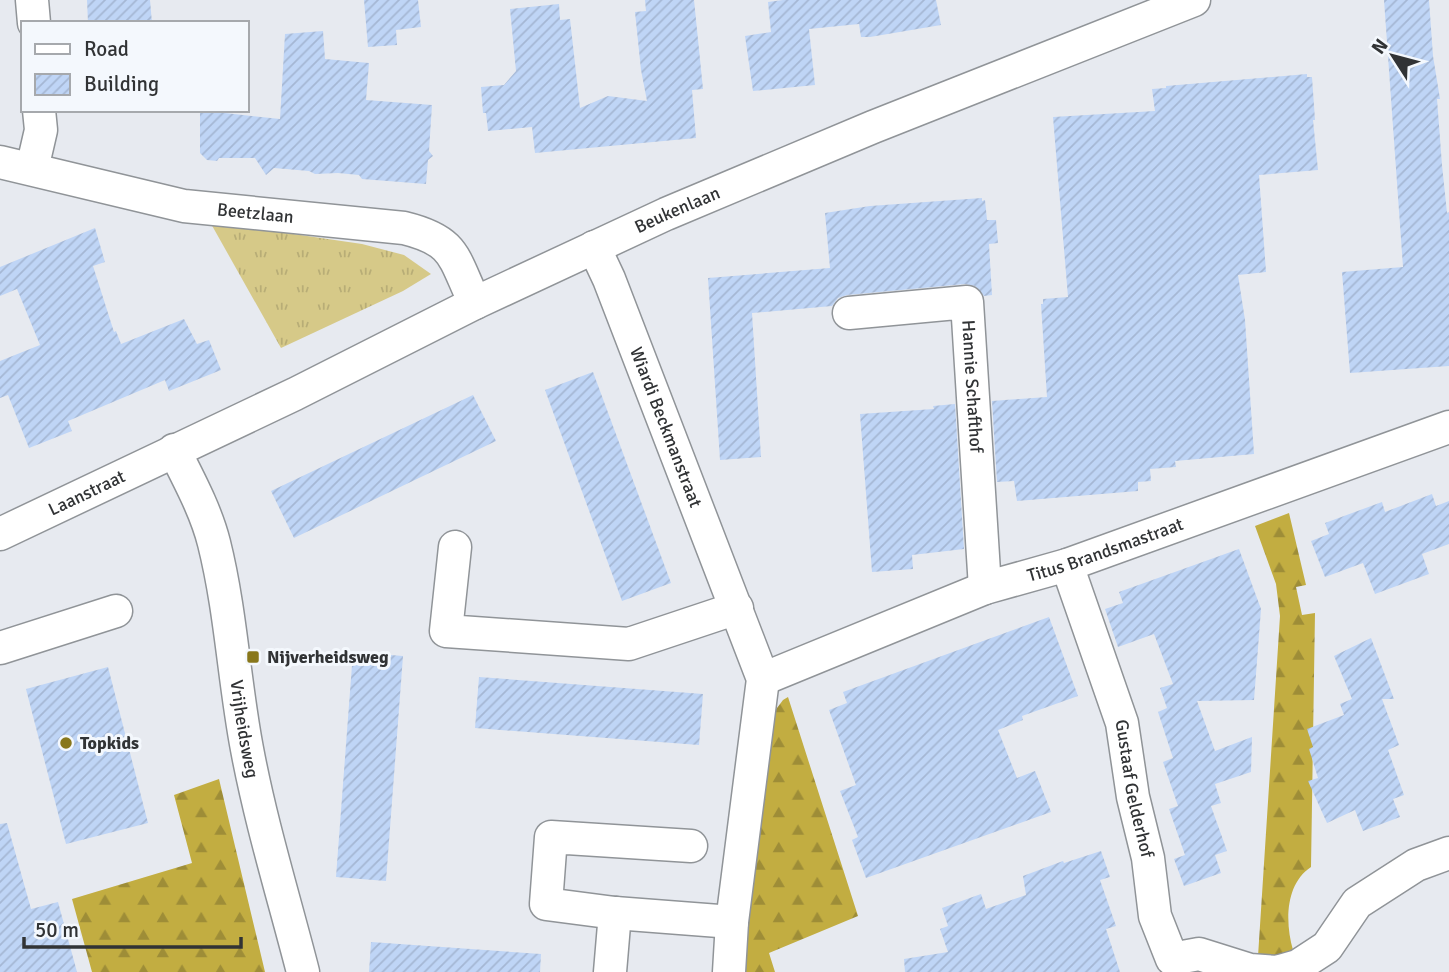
<svg xmlns="http://www.w3.org/2000/svg" width="1449" height="972" font-family="Signika,sans-serif">
	<style>
		.grass { fill: url(#grass-tufts) }
		.forest { fill: url(#forest-firs) }
		.building { fill: url(#building-hatch) }
		.lines { fill: none; stroke-linecap: round; stroke-linejoin: round }
		.minor-casing { stroke: #909498; stroke-width: 35 }
		.minor { stroke: #fff; stroke-width: 32 }
		.poi-dot { fill: #88771b; stroke: #f4f8fd; stroke-width: 2.5 }
		.labels { text-anchor: middle; stroke-width: 6; stroke-linejoin: round; paint-order: stroke }
		.street-label { font-size: 18px; fill: #313335; stroke: #f4f8fd }
		.poi-label { font-size: 18px; font-weight: bold; fill: #313335; stroke: #f4f8fd; text-anchor: start }
	</style>
	<defs>
		<pattern id="grass-tufts" width="24" height="20" patternUnits="userSpaceOnUse" patternTransform="scale(1.75)"><rect width="24" height="20" fill="#d6c988"/><path d="M3 7l-1-3M5 7V3M7 7l1-3M15 17l-1-3M17 17v-4M19 17l1-3" fill="none" stroke="#b8ad76"/></pattern>
		<pattern id="forest-firs" width="22" height="20" patternUnits="userSpaceOnUse" patternTransform="scale(1.75)"><rect width="22" height="20" fill="#c2ad41"/><path d="M5 1l3.5 6h-7zM16 11l3.5 6h-7z" fill="#9e8d37"/></pattern>
		<pattern id="building-hatch" width="6" height="6" patternUnits="userSpaceOnUse" patternTransform="scale(1.75)"><rect width="6" height="6" fill="#bfd5f6"/><path d="M-1 1l2-2M0 6l6-6M5 7l2-2" fill="none" stroke="#a5b7d4"/></pattern>
	</defs>
	<rect width="100%" height="100%" fill="#e7eaf0"/>
	<path class="grass" d="M 210,222 L 362,244 L 404,255 L 431,274 L 403,291 L 281,348 Z"/>
	<g class="forest">
		<path d="M 1289,513 L 1306,585 L 1296,587 L 1302,615 L 1315,613 L 1311,867 C 1285,884 1285,923 1293,950 L 1284,962 L 1257,972 L 1280,616 L 1276,584 L 1255,526 Z"/>
		<path d="M 788,697 L 858,916 L 769,953 L 775,972 L 738,972 L 765,724 L 783,700 Z"/>
		<path d="M 219,779 L 265,972 L 92,972 L 72,899 L 192,863 L 174,795 Z"/>
	</g>
	<g class="building">
		<path d="M 87,0 L 150,0 L 152,23 L 88,23 Z"/>
		<path d="M 364,0 L 418,0 L 421,27 L 396,30 L 397,45 L 368,47 Z"/>
		<path d="M 645,0 L 694,0 L 703,89 L 692,90 L 696,138 L 535,153 L 532,127 L 488,131 L 486,113 L 483,113 L 481,87 L 504,85 L 516,71 L 510,9 L 559,4 L 560,20 L 570,19 L 580,108 L 608,96 L 647,101 L 641,70 L 635,12 L 646,11 Z"/>
		<path d="M 783,0 L 936,0 L 941,25 L 870,37 L 861,37 L 859,24 L 809,29 L 815,85 L 753,91 L 745,36 L 771,32 L 768,2 Z"/>
		<path d="M 1384,0 L 1429,0 L 1433,56 L 1440,99 L 1437,99 L 1442,165 L 1447,213 L 1449,212 L 1449,366 L 1350,373 L 1342,272 L 1403,267 Z"/>
		<path d="M 323,31 L 325,59 L 369,63 L 366,100 L 432,105 L 429,151 L 433,156 L 428,160 L 426,184 L 362,179 L 359,175 L 338,173 L 315,174 L 309,171 L 274,168 L 266,175 L 255,158 L 219,158 L 217,161 L 207,160 L 200,153 L 200,110 L 225,110 L 225,113 L 280,119 L 285,34 Z"/>
		<path d="M 1307,74 L 1307,77 L 1312,77 L 1315,120 L 1313,120 L 1318,170 L 1259,175 L 1266,272 L 1238,275 L 1245,320 L 1254,454 L 1175,461 L 1176,467 L 1150,469 L 1151,481 L 1138,482 L 1138,491 L 1017,501 L 1014,481 L 997,482 L 992,401 L 1047,397 L 1041,304 L 1043,304 L 1043,299 L 1068,297 L 1053,117 L 1155,111 L 1152,89 L 1166,88 L 1166,86 Z"/>
		<path d="M 982,198 L 982,201 L 985,200 L 987,220 L 996,220 L 998,243 L 989,244 L 992,295 L 984,296 L 975,286 L 965,284 L 847,295 L 838,298 L 832,306 L 752,313 L 761,457 L 720,460 L 708,278 L 830,268 L 825,213 L 870,206 Z"/>
		<path d="M 95,228 L 105,262 L 93,266 L 114,332 L 116,331 L 121,344 L 184,319 L 197,344 L 209,340 L 221,370 L 169,391 L 165,380 L 68,421 L 72,431 L 29,448 L 8,395 L 0,398 L 0,361 L 40,345 L 17,289 L 0,296 L 0,267 Z"/>
		<path d="M 593,372 L 671,583 L 622,601 L 545,390 Z"/>
		<path d="M 473,395 L 496,441 L 294,538 L 271,491 Z"/>
		<path d="M 955,404 L 964,549 L 912,555 L 913,569 L 872,572 L 860,414 L 934,409 L 933,406 Z"/>
		<path d="M 1432,494 L 1436,506 L 1449,501 L 1449,544 L 1422,554 L 1429,574 L 1375,594 L 1363,563 L 1325,577 L 1311,541 L 1329,534 L 1325,523 L 1382,502 L 1385,512 Z"/>
		<path d="M 1239,549 L 1261,609 L 1254,700 L 1197,701 L 1215,751 L 1252,737 L 1251,772 L 1215,784 L 1221,803 L 1211,806 L 1227,851 L 1215,855 L 1221,873 L 1184,886 L 1174,859 L 1185,855 L 1169,809 L 1178,806 L 1163,762 L 1173,758 L 1158,712 L 1167,708 L 1160,688 L 1173,684 L 1154,634 L 1118,647 L 1105,609 L 1123,603 L 1119,592 Z"/>
		<path d="M 1049,617 L 1078,696 L 1022,716 L 1023,720 L 998,730 L 1017,778 L 1035,771 L 1051,812 L 866,878 L 852,840 L 858,837 L 840,791 L 856,785 L 829,710 L 847,703 L 843,692 Z"/>
		<path d="M 1371,638 L 1394,699 L 1382,699 L 1399,745 L 1388,750 L 1404,795 L 1393,799 L 1400,817 L 1363,831 L 1355,810 L 1327,823 L 1308,781 L 1318,778 L 1309,749 L 1313,747 L 1307,729 L 1344,715 L 1340,704 L 1352,699 L 1334,656 Z"/>
		<path d="M 353,652 L 403,656 L 386,881 L 336,877 Z"/>
		<path d="M 108,667 L 148,823 L 66,844 L 26,689 Z"/>
		<path d="M 479,677 L 703,694 L 699,745 L 475,728 Z"/>
		<path d="M 7,823 L 31,909 L 58,902 L 77,972 L 0,972 L 0,824 Z"/>
		<path d="M 1101,851 L 1110,877 L 1100,880 L 1116,926 L 1106,929 L 1120,972 L 905,972 L 904,959 L 948,952 L 940,929 L 948,926 L 942,908 L 981,894 L 986,909 L 1026,895 L 1023,876 L 1063,861 L 1064,863 Z"/>
		<path d="M 371,942 L 541,954 L 540,972 L 369,972 Z"/>
	</g>
	<g class="lines">
		<defs>
			<g id="minor">
				<path d="M 32,0 L 34,23"/>
				<path id="s1" d="M 0,162 L 184,206 L 404,228 C 457,241 453,258 475,303"/>
				<path d="M 32,169 L 41,130 L 39,110"/>
				<path id="s2" d="M 594,247 L 609,279 L 763,679 L 732,922 L 729,972"/>
				<path id="s3" d="M 849,313 L 967,302 L 985,588"/>
				<path id="s4" d="M 174,450 C 189,480 206,511 214,543 C 231,611 234,681 247,749 C 261,824 284,898 303,972"/>
				<path id="s5" d="M 0,534 L 295,394 L 475,303 L 666,214 L 873,127 L 1194,0"/>
				<path d="M 455,547 L 446,631 L 629,644 L 737,608"/>
				<path id="s6" d="M 1067,565 L 1122,723 L 1133,797 L 1148,858 L 1155,916 L 1172,959 L 1199,954 L 1250,970 L 1277,972 L 1298,966 L 1327,947 L 1357,903 L 1416,865 L 1449,853"/>
				<path d="M 0,648 L 116,611"/>
				<path id="s7" d="M 763,679 L 985,588 L 1067,565 L 1449,427"/>
				<path d="M 691,846 L 551,837 L 546,904 L 615,913 L 732,922"/>
				<path d="M 610,972 L 615,913"/>
			</g>
		</defs>
		<use href="#minor" class="minor-casing"/>
		<use href="#minor" class="minor"/>
	</g>
	<g class="poi-dot">
		<rect x="246" y="650" width="14" height="14" rx="3.5"/>
		<circle cx="66" cy="743" r="7"/>
	</g>
	<g class="labels">
		<g class="street-label">
			<text dy="6" stroke="none"><textPath href="#s5" startOffset="751">Beukenlaan</textPath></text>
			<text dy="6" stroke="none"><textPath href="#s1" startOffset="261">Beetzlaan</textPath></text>
			<text dy="6" stroke="none"><textPath href="#s3" startOffset="203">Hannie Schafthof</textPath></text>
			<text dy="6" stroke="none"><textPath href="#s2" startOffset="194">Wiardi Beckmanstraat</textPath></text>
			<text dy="6" stroke="none"><textPath href="#s5" startOffset="96">Laanstraat</textPath></text>
			<text dy="6" stroke="none"><textPath href="#s7" startOffset="366">Titus Brandsmastraat</textPath></text>
			<text dy="6" stroke="none"><textPath href="#s4" startOffset="290">Vrijheidsweg</textPath></text>
			<text dy="6" stroke="none"><textPath href="#s6" startOffset="234">Gustaaf Gelderhof</textPath></text>
		</g>
		<g class="poi-label">
			<text x="267" y="663">Nijverheidsweg</text>
			<text x="80" y="749">Topkids</text>
		</g>
	</g>
	<rect x="21" y="21" width="228" height="91" fill="#f4f8fd" stroke="#a6a9ad" stroke-width="2"/>
	<rect x="35" y="44" width="35" height="10" fill="#ffffff" stroke="#a6a9ad" stroke-width="2"/>
	<text x="84" y="56" font-size="21" fill="#313335">Road</text>
	<rect x="35" y="74" width="35" height="21" fill="url(#building-hatch)" stroke="#a6a9ad" stroke-width="2"/>
	<text x="84" y="91" font-size="21" fill="#313335">Building</text>
	<g transform="translate(1393 56) rotate(306)" stroke="#f4f8fd" stroke-width="5" paint-order="stroke">
	<path d="M0-5L12 26L0 18L-12 26Z" fill="#313335"/>
	<text y="-10" font-size="19" font-weight="bold" text-anchor="middle" fill="#313335">N</text>
	</g>
	<path d="M24 937v10h217v-10" fill="none" stroke="#313335" stroke-width="3.5"/>
	<text x="35" y="937" font-size="21" fill="#313335" stroke="#f4f8fd" stroke-width="5" paint-order="stroke">50 m</text>
</svg>
